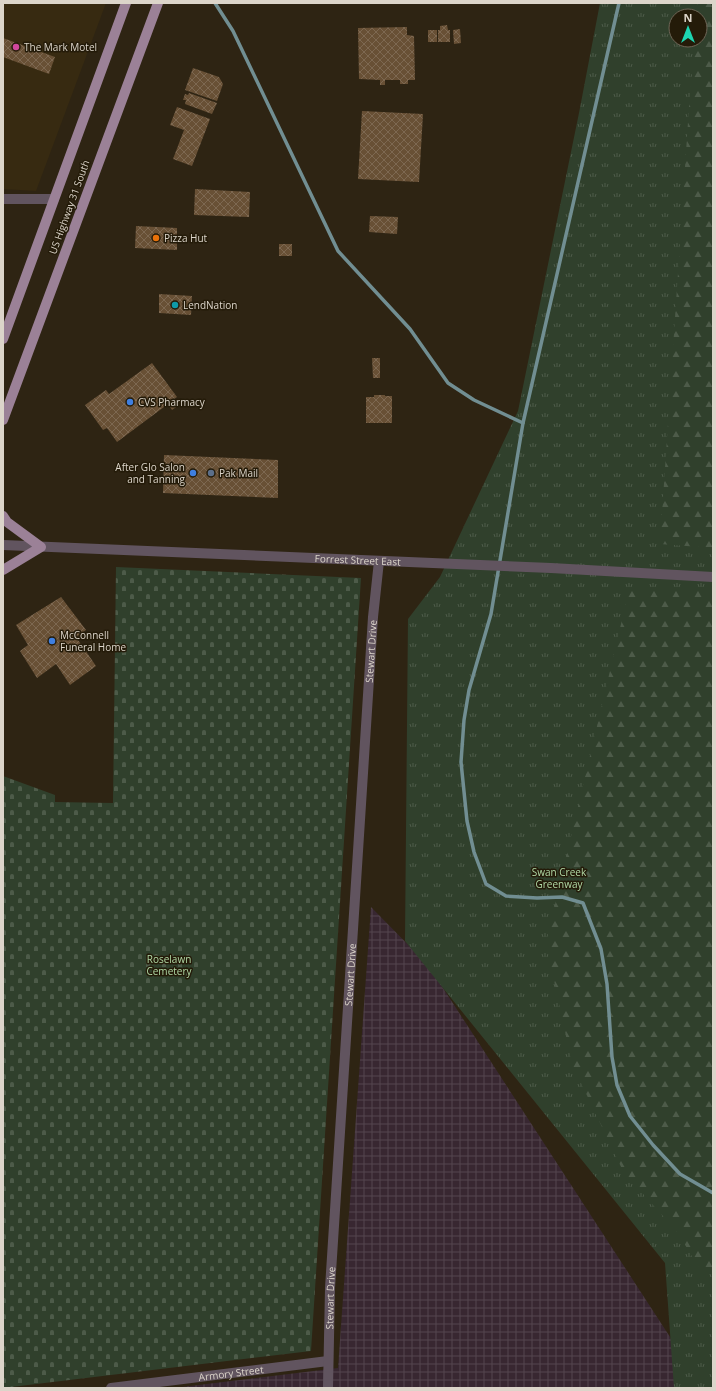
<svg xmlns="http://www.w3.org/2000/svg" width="716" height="1391" font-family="'Open Sans',sans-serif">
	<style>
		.built { fill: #372a11 }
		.industrial { fill: url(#industrial-grid) }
		.grass { fill: url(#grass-tufts); fill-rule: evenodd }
		.forest { fill: url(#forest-firs) }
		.cemetery { fill: url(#cemetery-stones) }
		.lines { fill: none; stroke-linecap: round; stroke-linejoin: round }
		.stream { stroke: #718e92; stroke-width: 3.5 }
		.building { fill: url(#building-cross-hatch) }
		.minor { stroke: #61545f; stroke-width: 10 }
		.major { stroke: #9b8197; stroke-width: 10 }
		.hotel-dot { fill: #d1479c; stroke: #241b09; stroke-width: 1.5 }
		.food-dot { fill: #e8710a; stroke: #241b09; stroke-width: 1.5 }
		.culture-dot { fill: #0f9aa8; stroke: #241b09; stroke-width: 1.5 }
		.shop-dot { fill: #3f7fe0; stroke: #241b09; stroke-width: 1.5 }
		.service-dot { fill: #5c6f8a; stroke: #241b09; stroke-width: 1.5 }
		.labels { text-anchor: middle; stroke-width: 3; stroke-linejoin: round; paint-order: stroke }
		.poi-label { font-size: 10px; fill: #dcd5ca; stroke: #241b09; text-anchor: start }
		.street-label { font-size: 10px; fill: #dcd5ca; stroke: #241b09 }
		.park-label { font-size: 10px; fill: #b1daa7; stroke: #241b09 }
	</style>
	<defs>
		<pattern id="industrial-grid" width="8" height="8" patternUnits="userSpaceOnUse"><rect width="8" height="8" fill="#382731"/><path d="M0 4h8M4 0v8" fill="none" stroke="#54454e"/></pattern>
		<pattern id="grass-tufts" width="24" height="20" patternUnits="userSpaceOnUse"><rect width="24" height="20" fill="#30402c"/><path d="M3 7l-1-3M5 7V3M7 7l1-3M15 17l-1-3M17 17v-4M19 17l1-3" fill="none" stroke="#4d5b49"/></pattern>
		<pattern id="forest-firs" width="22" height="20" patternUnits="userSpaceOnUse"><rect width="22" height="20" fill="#30402c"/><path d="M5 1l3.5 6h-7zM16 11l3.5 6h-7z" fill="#4d5b49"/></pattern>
		<pattern id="cemetery-stones" width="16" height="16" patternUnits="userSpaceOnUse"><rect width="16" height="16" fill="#30402c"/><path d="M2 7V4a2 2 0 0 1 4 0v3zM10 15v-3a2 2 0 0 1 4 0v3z" fill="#4d5b49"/></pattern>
		<pattern id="building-cross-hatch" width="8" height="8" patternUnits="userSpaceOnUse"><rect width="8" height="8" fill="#685035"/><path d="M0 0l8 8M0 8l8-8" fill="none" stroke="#7d6851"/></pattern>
	</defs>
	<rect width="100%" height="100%" fill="#2e2413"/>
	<path class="built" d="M 3,3 L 106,3 L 36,191 L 3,189 Z"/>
	<path class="industrial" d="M 371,907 L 428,965 L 672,1340 L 675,1388 L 174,1388 L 338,1368 Z"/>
	<path class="grass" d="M 600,3 L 713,3 L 713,1388 L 674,1388 L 665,1263 L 405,941 L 408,619 L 440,577 L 518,411 L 579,113 ZM 676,16 L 700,16 L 700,40 L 676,40 Z"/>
	<g class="forest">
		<path d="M 698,3 L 713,3 L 713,548 L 660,544 L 689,107 L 695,40 L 700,40 L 700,16 L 697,16 Z"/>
		<path d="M 713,589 L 713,1268 L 700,1270 L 678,1233 L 623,1171 L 572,1064 L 546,943 L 629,590 Z"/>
	</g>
	<path class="cemetery" d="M 116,567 L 361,578 L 311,1351 L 3,1388 L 3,776 L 55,795 L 55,802 L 113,803 Z"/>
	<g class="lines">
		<g class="stream">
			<path d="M 215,3 L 233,31 L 338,251 L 410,329 L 448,383 L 474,400 L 523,423"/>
			<path d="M 619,3 L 523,423 L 491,614 L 469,690 L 464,720 L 461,762 L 467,821 L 474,852 L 486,884 L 506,896 L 537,898 L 562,897 L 583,903 L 601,949 L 607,984 L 612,1057 L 617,1085 L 630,1116 L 653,1145 L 680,1174 L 713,1193"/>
		</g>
	</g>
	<g class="building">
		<path d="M 447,25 L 448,30 L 450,30 L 450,42 L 438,42 L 438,30 L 440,30 L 440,26 Z"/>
		<path d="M 407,27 L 407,35 L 414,36 L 415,80 L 408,80 L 408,84 L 400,84 L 400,80 L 385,80 L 385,85 L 380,85 L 380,80 L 359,79 L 358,28 Z"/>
		<path d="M 460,29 L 461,43 L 454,44 L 453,30 Z"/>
		<rect x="428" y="30" width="9" height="12"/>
		<path d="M 3,38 L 55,57 L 49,74 L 3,57 Z"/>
		<path d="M 193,68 L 219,77 L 223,84 L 217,101 L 185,90 Z"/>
		<path d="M 189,93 L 217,103 L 212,114 L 185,104 L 186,100 L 183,100 L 185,94 L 188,95 Z"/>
		<path d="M 177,107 L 210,119 L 192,166 L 173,159 L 184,130 L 170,125 Z"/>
		<path d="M 362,111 L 423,114 L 419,182 L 358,179 Z"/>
		<path d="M 195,189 L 250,192 L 249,217 L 194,215 Z"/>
		<path d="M 370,216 L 398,217 L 397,234 L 369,232 Z"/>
		<path d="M 136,226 L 177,228 L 177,250 L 135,248 Z"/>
		<rect x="279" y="244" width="13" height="12"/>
		<path d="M 159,294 L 192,296 L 191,315 L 159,313 Z"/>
		<path d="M 372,358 L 380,358 L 380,378 L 373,378 Z"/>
		<path d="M 152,363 L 177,397 L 174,399 L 179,405 L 172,410 L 168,404 L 117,442 L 107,428 L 103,430 L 85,405 L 106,390 L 109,394 Z"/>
		<path d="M 374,395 L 385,395 L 385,396 L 392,396 L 392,423 L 366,423 L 366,397 L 374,397 Z"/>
		<path d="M 164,455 L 278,460 L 278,498 L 163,493 Z"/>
		<path d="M 61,597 L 86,630 L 76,637 L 96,666 L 70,685 L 56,664 L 37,678 L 20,651 L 28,645 L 16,625 Z"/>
	</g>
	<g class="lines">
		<g class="minor">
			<path d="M 3,199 L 54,199"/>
			<path id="s1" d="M 3,545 L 551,568 L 713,577"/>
			<path id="s2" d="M 111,1388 L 328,1361"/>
			<path id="s3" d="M 328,1388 L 330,1288 L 373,617 L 379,561"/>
		</g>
		<g class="major">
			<path d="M 3,339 L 126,3"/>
			<path d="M 3,420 L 158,3"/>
			<path d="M 3,516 L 7,522 L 41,547 L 3,570"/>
		</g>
	</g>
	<circle class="hotel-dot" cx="16" cy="47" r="4"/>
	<circle class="food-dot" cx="156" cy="238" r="4"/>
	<circle class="culture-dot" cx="175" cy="305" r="4"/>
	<g class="shop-dot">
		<circle cx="130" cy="402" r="4"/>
		<circle cx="193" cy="473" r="4"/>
		<circle cx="52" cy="641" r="4"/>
	</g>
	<circle class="service-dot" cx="211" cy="473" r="4"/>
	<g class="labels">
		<g class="poi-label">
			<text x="24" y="51">The Mark Motel</text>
			<text x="164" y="242">Pizza Hut</text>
			<text x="183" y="309">LendNation</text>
			<text x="138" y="406">CVS Pharmacy</text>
			<text x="185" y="471" text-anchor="end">After Glo Salon<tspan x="185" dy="12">and Tanning</tspan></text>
			<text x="219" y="477">Pak Mail</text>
			<text x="60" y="639">McConnell<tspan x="60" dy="12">Funeral Home</tspan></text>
		</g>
		<g class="street-label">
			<text transform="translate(69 207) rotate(-70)" y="4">US Highway 31 South</text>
			<text dy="4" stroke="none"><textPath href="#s1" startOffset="355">Forrest Street East</textPath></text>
			<text dy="4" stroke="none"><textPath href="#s3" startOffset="738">Stewart Drive</textPath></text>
			<text dy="4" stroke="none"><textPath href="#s3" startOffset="414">Stewart Drive</textPath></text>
			<text dy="4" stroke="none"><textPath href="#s3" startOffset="90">Stewart Drive</textPath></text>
			<text dy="4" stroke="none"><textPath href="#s2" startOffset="121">Armory Street</textPath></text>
		</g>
		<g class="park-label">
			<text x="559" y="876">Swan Creek<tspan x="559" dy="12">Greenway</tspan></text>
			<text x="169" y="963">Roselawn<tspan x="169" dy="12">Cemetery</tspan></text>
		</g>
	</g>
	<rect width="716" height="1391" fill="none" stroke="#dcd5ca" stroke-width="8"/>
	<g transform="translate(688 28)"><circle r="19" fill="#241b09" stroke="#6e6556"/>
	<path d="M0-3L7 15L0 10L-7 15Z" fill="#1dd5b1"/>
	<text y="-6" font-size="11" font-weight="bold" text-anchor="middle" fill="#dcd5ca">N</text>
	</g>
</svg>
